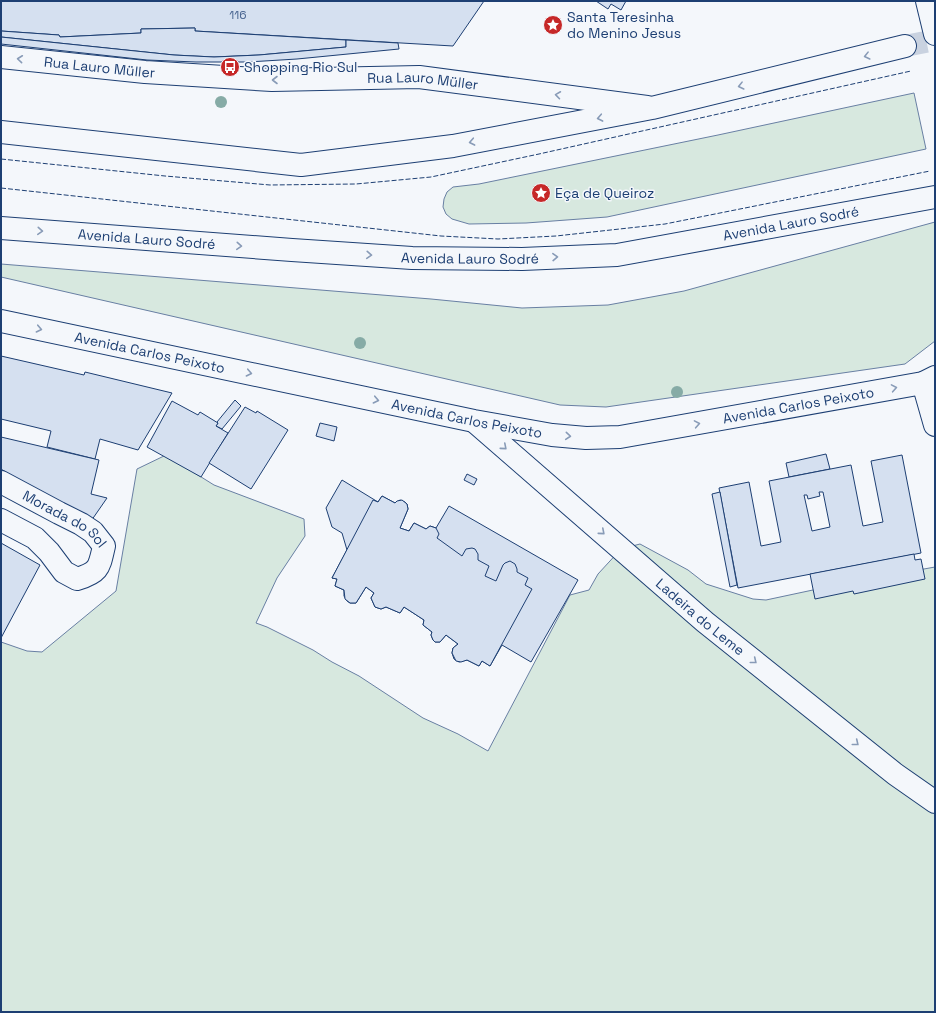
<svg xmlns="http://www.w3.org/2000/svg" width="936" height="1013" font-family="'Space Grotesk',sans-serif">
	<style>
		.green { fill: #d7e8df; stroke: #687fa3 }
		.building { fill: #d5e0f0; stroke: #1d3f73; fill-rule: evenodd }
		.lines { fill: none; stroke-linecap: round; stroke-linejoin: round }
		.highway-tunnel { stroke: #c9d2e0; stroke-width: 22; stroke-dasharray: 22 11; stroke-linecap: butt }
		.minor-casing { stroke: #1d3f73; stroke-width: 24 }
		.highway-casing { stroke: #1d3f73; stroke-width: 24 }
		.minor { stroke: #f4f7fb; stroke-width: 22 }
		.highway { stroke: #f4f7fb; stroke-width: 22 }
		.fence { stroke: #1d3f73; stroke-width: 1; stroke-dasharray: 5 2; stroke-linecap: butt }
		.tree { fill: #86aba6 }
		.oneway { stroke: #889bb7 }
		.labels { text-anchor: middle; stroke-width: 3; stroke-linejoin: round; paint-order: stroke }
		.number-label { font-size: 12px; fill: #4b6792 }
		.poi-label { font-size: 14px; fill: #1d3f73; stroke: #f4f7fb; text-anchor: start }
		.street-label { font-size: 14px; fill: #1d3f73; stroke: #f4f7fb }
	</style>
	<rect width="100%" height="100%" fill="#f4f7fb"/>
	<g class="green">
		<path d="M 914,93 L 926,149 L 607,217 L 526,223 L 469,224 L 452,219 L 446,214 L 443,207 L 444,199 L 447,192 L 453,187 L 479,184 L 718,135 Z"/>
		<path d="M 935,222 L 935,341 L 905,364 L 606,407 L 560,405 L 1,277 L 1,264 L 431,299 L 522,308 L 608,305 L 684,291 Z"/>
		<path d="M 166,455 L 214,485 L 304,519 L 305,536 L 277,578 L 256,623 L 267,627 L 313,650 L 332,662 L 359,676 L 423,718 L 458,734 L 488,751 L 570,595 L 589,590 L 598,574 L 621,549 L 640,544 L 688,570 L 706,584 L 753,599 L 766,600 L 841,584 L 935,567 L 935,1012 L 1,1012 L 1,642 L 27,651 L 42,652 L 116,591 L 137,469 Z"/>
	</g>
	<g class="building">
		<path d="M 1,1 L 484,1 L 453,46 L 195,31 L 195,28 L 141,29 L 141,33 L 60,37 L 59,35 L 1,31 Z"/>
		<path d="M 596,1 L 626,1 L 621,10 L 611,4 L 608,9 Z"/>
		<path d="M 195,28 L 195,31 L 346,40 L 346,47 L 259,55 L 214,57 L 174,55 L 1,37 L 1,31 L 59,35 L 60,37 L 141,33 L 141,29 Z"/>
		<path d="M 1,37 L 174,55 L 214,57 L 259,55 L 346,47 L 346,40 L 398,43 L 399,49 L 297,59 L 248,62 L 196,62 L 147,60 L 1,44 Z"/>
		<path d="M 1,356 L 84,375 L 85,372 L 172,393 L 138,450 L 100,439 L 95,459 L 47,447 L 51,431 L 1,419 Z"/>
		<path d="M 235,400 L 241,406 L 222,429 L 216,426 L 218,423 L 217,422 Z"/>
		<path d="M 172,401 L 198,415 L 200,412 L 218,423 L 216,426 L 228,433 L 201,477 L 147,447 Z"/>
		<path d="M 245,407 L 256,413 L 257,411 L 288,430 L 251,489 L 209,463 Z"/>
		<path d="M 320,423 L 337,427 L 334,441 L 316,436 Z"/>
		<path d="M 1,437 L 99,460 L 91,494 L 107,498 L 89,524 L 1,469 Z"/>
		<path d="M 826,454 L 830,469 L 789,477 L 786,463 Z"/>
		<path d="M 902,455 L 921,553 L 738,588 L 719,488 L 749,482 L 761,546 L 781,542 L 769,481 L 851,465 L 863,526 L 883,522 L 871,461 ZM 819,492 L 823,492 L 830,527 L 812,531 L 804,495 L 807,495 L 808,499 L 820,496 Z"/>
		<path d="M 467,474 L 477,479 L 474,485 L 464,480 Z"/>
		<path d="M 342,480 L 378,502 L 382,496 L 395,503 L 400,500 L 405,502 L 407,504 L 408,509 L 400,528 L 409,531 L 414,523 L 426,529 L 430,526 L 436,528 L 449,506 L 578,580 L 531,662 L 502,645 L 490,666 L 482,661 L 479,666 L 467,660 L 459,662 L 454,659 L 452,653 L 453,648 L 458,644 L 446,635 L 440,642 L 435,642 L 433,640 L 431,635 L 432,632 L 423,625 L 424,620 L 404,607 L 400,613 L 386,607 L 381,609 L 375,607 L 371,598 L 374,593 L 366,587 L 356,603 L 350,603 L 347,601 L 344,596 L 344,590 L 335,586 L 337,579 L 332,578 L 347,550 L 342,533 L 332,527 L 326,508 Z"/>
		<path d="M 720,492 L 737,585 L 730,587 L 712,494 Z"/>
		<path d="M 382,496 L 395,503 L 397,501 L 402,500 L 407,504 L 408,509 L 400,528 L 409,531 L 414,523 L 426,529 L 430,526 L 436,528 L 439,534 L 437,538 L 462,556 L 466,549 L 472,548 L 475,549 L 478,554 L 478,560 L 489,566 L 485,576 L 496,581 L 503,565 L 505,563 L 510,561 L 515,564 L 517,569 L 517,572 L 528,578 L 525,585 L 532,589 L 490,666 L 482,661 L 479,666 L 467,660 L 461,662 L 456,661 L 452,653 L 453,648 L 458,644 L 446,635 L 440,642 L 435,642 L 433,640 L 431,635 L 432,632 L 423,625 L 424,620 L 404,607 L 400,613 L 386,607 L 381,609 L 375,607 L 371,598 L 374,593 L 366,587 L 356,603 L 350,603 L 345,599 L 344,590 L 335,586 L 337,579 L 332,578 L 373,500 L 378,502 Z"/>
		<path d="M 1,543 L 40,565 L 1,638 Z"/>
		<path d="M 914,554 L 915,560 L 921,559 L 925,579 L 854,594 L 853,591 L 815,599 L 810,574 Z"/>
	</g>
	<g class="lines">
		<path class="highway-tunnel" d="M 905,46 L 935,40"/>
		<defs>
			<g id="minor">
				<path d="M 927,1 L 935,34"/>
				<path id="s1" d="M 1,57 L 145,72 L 272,80 L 419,77 L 647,107"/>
				<path id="s2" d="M 1,321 L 474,421 L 552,435 L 586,438 L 620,437 L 923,383 L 935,377"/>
				<path d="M 923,383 L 935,425"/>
				<path id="s3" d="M 475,422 L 705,622 L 895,774 L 935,802"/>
				<path id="s4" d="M 1,482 L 59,513 L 81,524 L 93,532 L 104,546 C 99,567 100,572 77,579 L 64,572 L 49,552 L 35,538 L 1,520"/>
			</g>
			<g id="highway">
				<path d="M 1,132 L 301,165 L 453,146 L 652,108 L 905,46"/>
				<path id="s5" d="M 1,228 L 292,250 L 412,258 L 522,259 L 617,255 L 935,197"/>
			</g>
		</defs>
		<use href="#minor" class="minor-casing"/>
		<use href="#highway" class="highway-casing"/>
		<use href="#minor" class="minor"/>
		<use href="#highway" class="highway"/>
		<g class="fence">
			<path d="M 1,159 L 165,176 L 270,185 L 356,184 L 431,177 L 539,154 L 911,71"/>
			<path d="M 1,188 L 441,236 L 498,239 L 556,236 L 665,224 L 930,171"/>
		</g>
	</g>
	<g class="tree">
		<circle cx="221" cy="102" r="6"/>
		<circle cx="360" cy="343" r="6"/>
		<circle cx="677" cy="392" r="6"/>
	</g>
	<defs><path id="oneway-chevron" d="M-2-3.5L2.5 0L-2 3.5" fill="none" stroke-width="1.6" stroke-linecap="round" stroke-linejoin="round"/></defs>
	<g class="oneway">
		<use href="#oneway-chevron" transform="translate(867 56) rotate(166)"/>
		<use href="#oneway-chevron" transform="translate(20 59) rotate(-174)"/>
		<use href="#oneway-chevron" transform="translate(275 80) rotate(-180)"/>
		<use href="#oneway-chevron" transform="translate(741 86) rotate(166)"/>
		<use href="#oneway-chevron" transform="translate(558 95) rotate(-172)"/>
		<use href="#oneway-chevron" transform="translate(600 118) rotate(169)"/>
		<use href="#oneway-chevron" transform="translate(472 142) rotate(169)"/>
		<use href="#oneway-chevron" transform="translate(40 231) rotate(4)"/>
		<use href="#oneway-chevron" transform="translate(239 246) rotate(4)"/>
		<use href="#oneway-chevron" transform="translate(369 255) rotate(4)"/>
		<use href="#oneway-chevron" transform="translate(555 257) rotate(-2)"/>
		<use href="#oneway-chevron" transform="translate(39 329) rotate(12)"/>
		<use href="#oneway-chevron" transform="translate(249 373) rotate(12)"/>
		<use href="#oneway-chevron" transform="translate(894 388) rotate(-10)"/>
		<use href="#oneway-chevron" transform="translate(376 400) rotate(12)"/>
		<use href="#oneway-chevron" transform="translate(697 424) rotate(-10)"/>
		<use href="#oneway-chevron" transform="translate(568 436) rotate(5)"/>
		<use href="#oneway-chevron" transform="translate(504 447) rotate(41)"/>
		<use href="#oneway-chevron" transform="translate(602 532) rotate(41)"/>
		<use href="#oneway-chevron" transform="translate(754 661) rotate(39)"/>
		<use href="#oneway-chevron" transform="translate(856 743) rotate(39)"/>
	</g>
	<defs>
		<symbol id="sight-disc" viewBox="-11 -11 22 22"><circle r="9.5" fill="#c62828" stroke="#f4f7fb"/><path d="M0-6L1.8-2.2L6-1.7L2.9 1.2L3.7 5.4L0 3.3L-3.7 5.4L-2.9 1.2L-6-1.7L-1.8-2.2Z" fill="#fff"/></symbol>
		<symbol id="bus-disc" viewBox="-11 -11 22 22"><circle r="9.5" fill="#c62828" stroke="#f4f7fb"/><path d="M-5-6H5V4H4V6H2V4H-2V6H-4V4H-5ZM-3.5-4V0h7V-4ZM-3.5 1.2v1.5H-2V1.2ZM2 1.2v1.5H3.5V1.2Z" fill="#fff"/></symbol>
	</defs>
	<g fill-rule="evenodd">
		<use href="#sight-disc" x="542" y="14" width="22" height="22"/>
		<use href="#bus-disc" x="219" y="56" width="22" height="22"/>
		<use href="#sight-disc" x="530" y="182" width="22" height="22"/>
	</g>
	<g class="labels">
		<g class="number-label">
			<text x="238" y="19">116</text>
		</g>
		<g class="poi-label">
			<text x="567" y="22">Santa Teresinha<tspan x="567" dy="16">do Menino Jesus</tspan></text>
			<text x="244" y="72">Shopping Rio Sul</text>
			<text x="555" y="198">Eça de Queiroz</text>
		</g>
		<g class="street-label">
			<text dy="5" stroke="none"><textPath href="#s1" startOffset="99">Rua Lauro Müller</textPath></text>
			<text dy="5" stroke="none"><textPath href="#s1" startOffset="423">Rua Lauro Müller</textPath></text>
			<text dy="5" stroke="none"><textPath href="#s5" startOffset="794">Avenida Lauro Sodré</textPath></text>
			<text dy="5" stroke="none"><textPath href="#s5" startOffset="146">Avenida Lauro Sodré</textPath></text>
			<text dy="5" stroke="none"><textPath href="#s5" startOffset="470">Avenida Lauro Sodré</textPath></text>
			<text dy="5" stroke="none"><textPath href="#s2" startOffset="152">Avenida Carlos Peixoto</textPath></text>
			<text dy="5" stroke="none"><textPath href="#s2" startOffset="812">Avenida Carlos Peixoto</textPath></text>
			<text dy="5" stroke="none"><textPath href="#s2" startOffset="476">Avenida Carlos Peixoto</textPath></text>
			<text dy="5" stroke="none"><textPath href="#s4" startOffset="74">Morada do Sol</textPath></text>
			<text dy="5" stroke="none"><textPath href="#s3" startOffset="298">Ladeira do Leme</textPath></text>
		</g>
	</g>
	<rect width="936" height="1013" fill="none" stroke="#1d3f73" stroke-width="4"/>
</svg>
